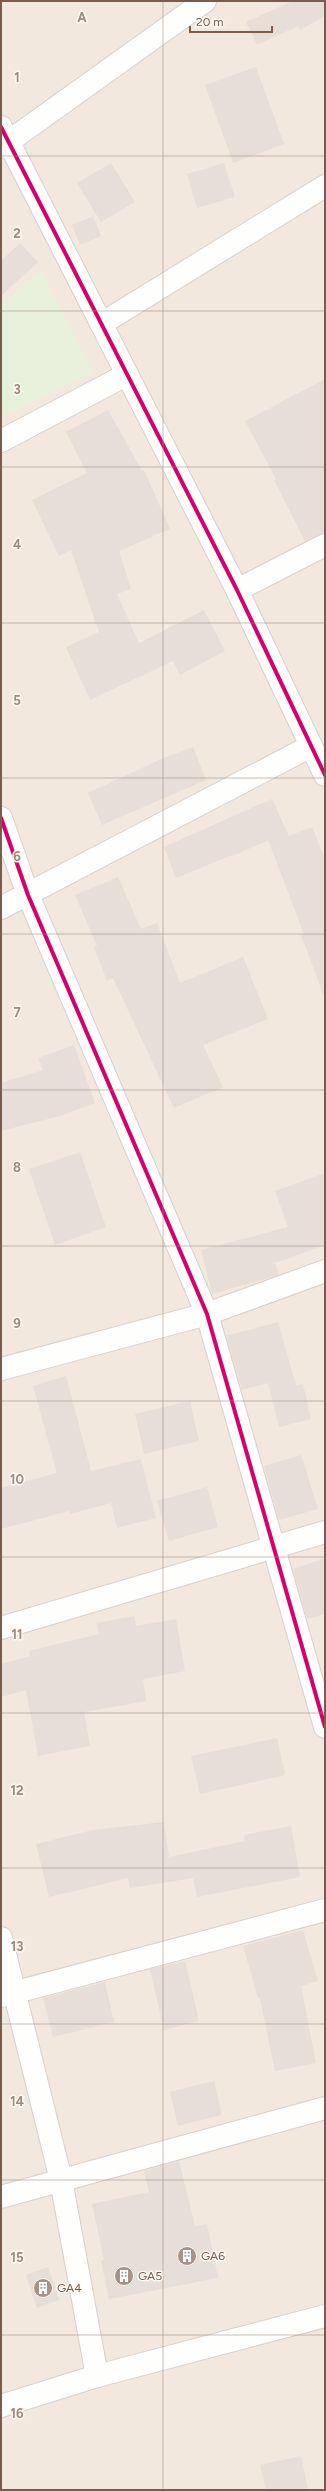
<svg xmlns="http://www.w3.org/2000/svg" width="326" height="2491" font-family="Figtree,sans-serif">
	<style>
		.residential { fill: #f2e8de }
		.green { fill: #e7f0db }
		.building { fill: #e6ded7 }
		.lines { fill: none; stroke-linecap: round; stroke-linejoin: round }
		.minor-casing { stroke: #d7d1cb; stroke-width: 24 }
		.tertiary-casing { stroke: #d7d1cb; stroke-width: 24 }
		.minor { stroke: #fefefd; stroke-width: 22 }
		.tertiary { stroke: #fefefd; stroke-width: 22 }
		.cycleway-casing { stroke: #fffaf3; stroke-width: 6 }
		.cycleway { stroke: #d6006c; stroke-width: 4 }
		.grid { fill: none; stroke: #9f8a7d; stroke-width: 1; stroke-opacity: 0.55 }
		.labels { text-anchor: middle; stroke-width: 3; stroke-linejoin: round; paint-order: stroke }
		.poi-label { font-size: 12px; fill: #7a5c4d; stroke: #fffaf3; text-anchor: start }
		.grid-label { font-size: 13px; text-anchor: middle; font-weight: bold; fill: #9f8a7d; stroke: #fffaf3; stroke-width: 3; stroke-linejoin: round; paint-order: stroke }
	</style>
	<rect width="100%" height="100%" fill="#f9f5f0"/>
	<rect class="residential" x="1" y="1" width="324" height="2489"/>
	<path class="green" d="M 41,270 L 93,372 L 1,417 L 1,304 Z"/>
	<g class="building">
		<path d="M 293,1 L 325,1 L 325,16 L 300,30 L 298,26 L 257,45 L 246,22 Z"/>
		<path d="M 256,67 L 284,144 L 233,163 L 205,85 Z"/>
		<path d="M 111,163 L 135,202 L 101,222 L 77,183 Z"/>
		<path d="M 224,163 L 235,197 L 197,208 L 187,174 Z"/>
		<path d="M 93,216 L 101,236 L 80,245 L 72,225 Z"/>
		<path d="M 20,243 L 38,262 L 1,296 L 1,261 Z"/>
		<path d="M 325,379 L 325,532 L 305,541 L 274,480 L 276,479 L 245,421 Z"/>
		<path d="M 108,410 L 142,471 L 144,470 L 170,529 L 119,551 L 131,589 L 117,594 L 139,643 L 204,610 L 225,651 L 180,675 L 173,661 L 90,700 L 66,647 L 99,632 L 71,550 L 59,556 L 32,500 L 87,473 L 66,432 Z"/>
		<path d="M 193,747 L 206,780 L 102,825 L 88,793 L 161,759 Z"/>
		<path d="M 272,799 L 289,836 L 312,827 L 325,859 L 325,993 L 323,994 L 301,935 L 304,934 L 268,840 L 233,856 L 232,855 L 176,878 L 164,847 Z"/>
		<path d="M 118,877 L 141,929 L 157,923 L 180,983 L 243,957 L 268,1019 L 203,1045 L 223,1087 L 174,1108 L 113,978 L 107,981 L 94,947 L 97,946 L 75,895 Z"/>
		<path d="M 74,1045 L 95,1103 L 60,1116 L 1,1131 L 1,1083 L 43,1070 L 38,1058 Z"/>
		<path d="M 80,1152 L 106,1227 L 55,1245 L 29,1169 Z"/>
		<path d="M 325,1173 L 325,1245 L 275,1263 L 279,1275 L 212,1294 L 201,1250 L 288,1227 L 275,1191 Z"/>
		<path d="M 278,1322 L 296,1385 L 303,1384 L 311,1419 L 279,1427 L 268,1383 L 242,1390 L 226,1336 Z"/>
		<path d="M 66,1376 L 91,1471 L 141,1459 L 156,1518 L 117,1528 L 111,1503 L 70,1514 L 69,1511 L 1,1529 L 1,1488 L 57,1473 L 33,1386 Z"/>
		<path d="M 190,1401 L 199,1441 L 144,1454 L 135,1414 Z"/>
		<path d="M 301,1455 L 318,1509 L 279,1520 L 264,1466 Z"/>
		<path d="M 207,1487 L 218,1527 L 169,1541 L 157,1501 Z"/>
		<path d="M 325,1558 L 325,1614 L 307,1619 L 293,1569 Z"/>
		<path d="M 134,1616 L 136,1626 L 176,1619 L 185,1671 L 143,1679 L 146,1701 L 84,1712 L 90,1746 L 38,1756 L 26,1690 L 1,1697 L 1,1664 L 30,1656 L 29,1651 L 99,1634 L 97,1623 Z"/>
		<path d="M 277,1738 L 285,1775 L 200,1794 L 191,1756 Z"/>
		<path d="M 164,1822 L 169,1857 L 245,1841 L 244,1835 L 291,1826 L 300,1877 L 197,1897 L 193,1878 L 130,1888 L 128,1878 L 49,1897 L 36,1844 L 93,1830 Z"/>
		<path d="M 303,1930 L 318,1981 L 301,1986 L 316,2063 L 275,2071 L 260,1998 L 258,1998 L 243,1946 Z"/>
		<path d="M 185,1961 L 199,2021 L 164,2030 L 150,1969 Z"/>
		<path d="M 105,1982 L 114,2022 L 53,2037 L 43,1998 Z"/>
		<path d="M 214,2081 L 222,2115 L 178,2126 L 170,2092 Z"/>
		<path d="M 179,2161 L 195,2226 L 207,2224 L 218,2278 L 109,2299 L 101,2261 L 104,2260 L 92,2204 L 149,2192 L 144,2171 Z"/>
		<path d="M 48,2267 L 59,2300 L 37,2308 L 26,2275 Z"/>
		<path d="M 301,2456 L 308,2490 L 266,2490 L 260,2465 Z"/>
	</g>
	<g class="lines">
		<defs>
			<g id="minor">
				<path d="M 1,127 L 237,590 L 325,775"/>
				<path d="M 1,147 L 205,1"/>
				<path d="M 101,324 L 325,186"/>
				<path d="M 1,441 L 126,375"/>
				<path d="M 237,590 L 325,545"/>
				<path d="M 1,818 L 28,895 L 207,1314 L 325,1727"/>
				<path d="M 1,908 L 311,746"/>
				<path d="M 1,1369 L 207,1314 L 325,1271"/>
				<path d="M 1,1628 L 325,1532"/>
				<path d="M 1,1938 L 61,2180 L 97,2376"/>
				<path d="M 1,1996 L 325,1910"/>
				<path d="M 1,2197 L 325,2108"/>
			</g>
			<path id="tertiary" d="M 1,2406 L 97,2376 L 325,2316"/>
		</defs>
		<use href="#minor" class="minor-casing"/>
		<use href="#tertiary" class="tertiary-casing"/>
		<use href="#minor" class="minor"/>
		<use href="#tertiary" class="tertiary"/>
		<defs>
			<g id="cycleway">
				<path d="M 1,127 L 237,590 L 325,775"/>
				<path d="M 1,818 L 28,895 L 207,1314 L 325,1727"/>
			</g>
		</defs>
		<use href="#cycleway" class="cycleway-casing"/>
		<use href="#cycleway" class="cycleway"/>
	</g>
	<path class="grid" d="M 163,1 L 163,2490M 1,156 L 325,156M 1,311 L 325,311M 1,467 L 325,467M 1,623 L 325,623M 1,778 L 325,778M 1,934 L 325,934M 1,1090 L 325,1090M 1,1246 L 325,1246M 1,1401 L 325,1401M 1,1557 L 325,1557M 1,1713 L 325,1713M 1,1868 L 325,1868M 1,2024 L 325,2024M 1,2180 L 325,2180M 1,2335 L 325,2335"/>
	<defs>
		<symbol id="building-disc" viewBox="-11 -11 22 22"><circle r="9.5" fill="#a69286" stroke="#fffaf3"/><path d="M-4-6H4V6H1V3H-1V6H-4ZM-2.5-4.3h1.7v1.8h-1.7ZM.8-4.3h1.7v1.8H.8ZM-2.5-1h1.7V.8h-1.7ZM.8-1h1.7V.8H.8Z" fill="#fff"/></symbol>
	</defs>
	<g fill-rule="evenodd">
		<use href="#building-disc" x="176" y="2245" width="22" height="22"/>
		<use href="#building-disc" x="113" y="2265" width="22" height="22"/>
		<use href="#building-disc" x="32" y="2277" width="22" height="22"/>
	</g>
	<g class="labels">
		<g class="poi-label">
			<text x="201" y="2260">GA6</text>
			<text x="138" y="2280">GA5</text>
			<text x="57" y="2292">GA4</text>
		</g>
	</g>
	<g class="grid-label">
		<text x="82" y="22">A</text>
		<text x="17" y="82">1</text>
		<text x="17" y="238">2</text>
		<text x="17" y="394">3</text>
		<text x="17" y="549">4</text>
		<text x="17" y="705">5</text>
		<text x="17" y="861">6</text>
		<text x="17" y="1017">7</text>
		<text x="17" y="1172">8</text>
		<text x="17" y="1328">9</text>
		<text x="17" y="1484">10</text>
		<text x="17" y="1639">11</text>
		<text x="17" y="1795">12</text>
		<text x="17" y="1951">13</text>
		<text x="17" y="2106">14</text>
		<text x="17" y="2262">15</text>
		<text x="17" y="2418">16</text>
	</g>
	<rect width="326" height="2491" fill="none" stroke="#7a5c4d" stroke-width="4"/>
	<path d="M190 26v6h82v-6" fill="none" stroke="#7a5c4d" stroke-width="2"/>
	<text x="196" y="26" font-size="12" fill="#7a5c4d" stroke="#fffaf3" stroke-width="3" paint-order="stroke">20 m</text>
</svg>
